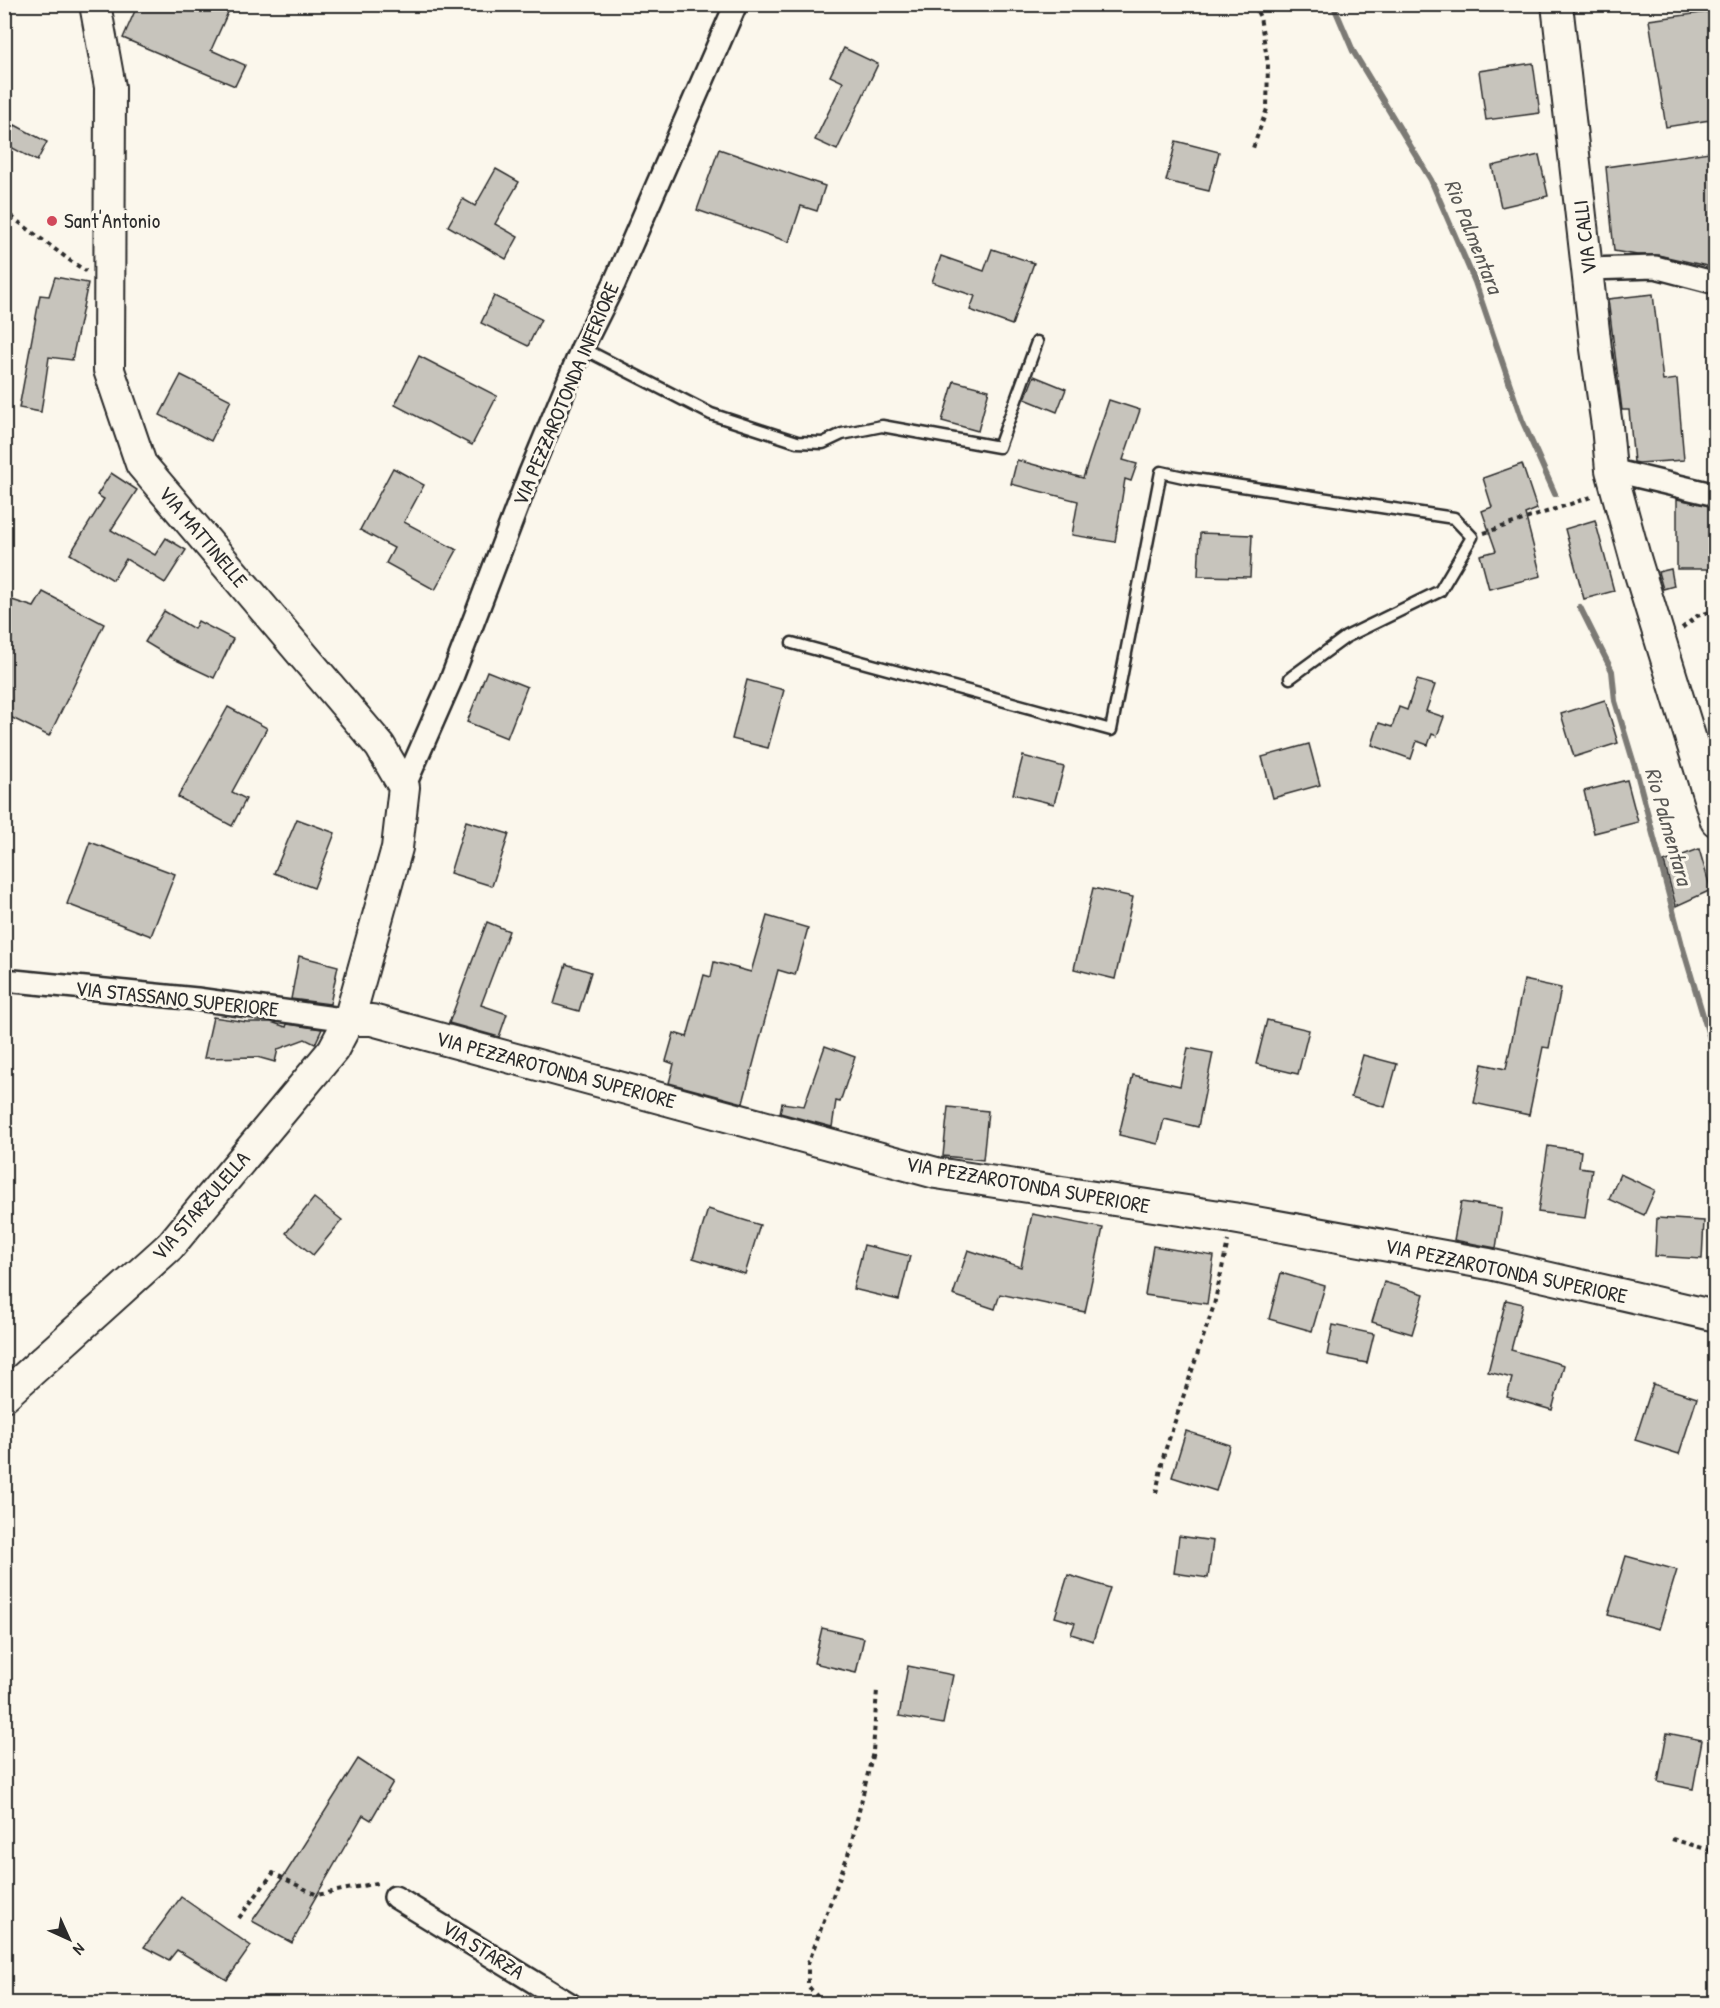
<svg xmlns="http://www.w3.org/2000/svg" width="1720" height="2008" font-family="'Patrick Hand',sans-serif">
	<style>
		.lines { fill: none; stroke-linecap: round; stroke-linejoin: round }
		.stream { stroke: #7b7a75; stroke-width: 6 }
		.building { fill: #c7c4bc; stroke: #2b2b2b; stroke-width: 1.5 }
		.lane-casing { stroke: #2b2b2b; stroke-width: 15 }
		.street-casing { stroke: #2b2b2b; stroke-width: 26 }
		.secondary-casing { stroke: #2b2b2b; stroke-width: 34 }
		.path { stroke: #2b2b2b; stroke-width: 4; stroke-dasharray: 4.5 4.5; stroke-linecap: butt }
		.lane { stroke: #fbf7ec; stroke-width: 10 }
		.street { stroke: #fbf7ec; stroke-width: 21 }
		.secondary { stroke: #fbf7ec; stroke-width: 30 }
		.poi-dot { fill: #d1495b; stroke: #fbf7ec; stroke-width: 2 }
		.labels { text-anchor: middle; stroke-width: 6; stroke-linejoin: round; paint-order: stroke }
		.poi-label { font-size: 21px; fill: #2b2b2b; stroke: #fbf7ec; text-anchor: start }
		.street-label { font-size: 21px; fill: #2b2b2b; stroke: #fbf7ec }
		.water-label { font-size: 22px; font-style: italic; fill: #5a5956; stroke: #fbf7ec }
	</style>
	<rect width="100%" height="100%" fill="#fbf7ec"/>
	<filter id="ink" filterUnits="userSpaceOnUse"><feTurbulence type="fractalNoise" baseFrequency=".0167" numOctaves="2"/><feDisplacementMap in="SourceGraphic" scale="12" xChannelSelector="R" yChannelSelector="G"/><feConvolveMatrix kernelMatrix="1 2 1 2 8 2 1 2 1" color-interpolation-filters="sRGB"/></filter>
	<g filter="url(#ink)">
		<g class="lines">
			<g class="stream">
				<path d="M 1333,4 L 1353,51 L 1431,180 L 1475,282 L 1522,420 L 1555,494"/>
				<path d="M 1580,607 L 1612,671 L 1615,701 L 1638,777 L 1682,945 L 1716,1059"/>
			</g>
		</g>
		<g class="building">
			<path d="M 138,4 L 217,4 L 229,10 L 211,50 L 245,65 L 235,86 L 123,38 Z"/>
			<path d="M 1716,11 L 1716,119 L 1666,127 L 1649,20 Z"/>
			<path d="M 844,48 L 878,64 L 837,150 L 815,140 L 843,82 L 830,76 Z"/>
			<path d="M 1533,63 L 1540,113 L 1486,120 L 1479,71 Z"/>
			<path d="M 15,125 L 47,142 L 37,161 L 5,144 Z"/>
			<path d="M 1176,141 L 1219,152 L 1209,191 L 1166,181 Z"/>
			<path d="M 719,149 L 825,186 L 817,211 L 801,206 L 789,242 L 697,210 Z"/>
			<path d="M 1716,151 L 1716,268 L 1658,255 L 1637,255 L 1614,251 L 1606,167 Z"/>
			<path d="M 1539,155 L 1548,196 L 1501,207 L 1492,166 Z"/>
			<path d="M 496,169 L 519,182 L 495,224 L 518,237 L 506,259 L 448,226 L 463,199 L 475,206 Z"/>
			<path d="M 992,249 L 1034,263 L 1012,325 L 970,310 L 975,296 L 932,282 L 941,256 L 984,271 Z"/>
			<path d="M 55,277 L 88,283 L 72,360 L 49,357 L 41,412 L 19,408 L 40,295 L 49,296 Z"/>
			<path d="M 1653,294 L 1663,381 L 1677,379 L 1684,460 L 1639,463 L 1634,462 L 1629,410 L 1622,410 L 1608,299 Z"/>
			<path d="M 494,296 L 541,319 L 528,346 L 481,323 Z"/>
			<path d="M 419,356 L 497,396 L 472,445 L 395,405 Z"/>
			<path d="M 181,375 L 231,400 L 211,441 L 160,415 Z"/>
			<path d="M 1034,376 L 1066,389 L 1057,412 L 1025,399 Z"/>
			<path d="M 954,381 L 989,390 L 978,431 L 942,421 Z"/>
			<path d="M 1109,400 L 1140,410 L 1123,460 L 1137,464 L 1131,481 L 1125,479 L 1115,542 L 1072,535 L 1078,501 L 1011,484 L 1017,460 L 1083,478 Z"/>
			<path d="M 1522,464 L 1537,509 L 1525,514 L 1541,576 L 1489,589 L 1480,555 L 1496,551 L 1482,511 L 1492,507 L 1483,478 Z"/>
			<path d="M 393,468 L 424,485 L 404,522 L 457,550 L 435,590 L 386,563 L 394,548 L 360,530 Z"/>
			<path d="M 111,473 L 137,490 L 111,530 L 155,555 L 166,538 L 186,550 L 165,583 L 126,559 L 113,580 L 70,554 L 104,499 L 97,495 Z"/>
			<path d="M 1677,499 L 1716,507 L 1714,569 L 1677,569 Z"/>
			<path d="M 1595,520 L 1614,591 L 1584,599 L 1565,529 Z"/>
			<path d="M 1200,533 L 1252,535 L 1250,577 L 1198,576 Z"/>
			<path d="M 1671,569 L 1674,586 L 1663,589 L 1658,572 Z"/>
			<path d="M 43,592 L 104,624 L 49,736 L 4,714 L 4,617 L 12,600 L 34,607 Z"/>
			<path d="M 164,611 L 194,629 L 198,621 L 233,639 L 214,678 L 170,657 L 145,642 Z"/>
			<path d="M 487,671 L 527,687 L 507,738 L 467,722 Z"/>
			<path d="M 747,680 L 784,690 L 768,748 L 732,739 Z"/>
			<path d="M 1417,680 L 1435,685 L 1426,711 L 1444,717 L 1437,736 L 1432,734 L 1428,745 L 1417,741 L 1411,759 L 1372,745 L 1379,723 L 1392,727 L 1399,707 L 1407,710 Z"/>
			<path d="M 1605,700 L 1618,743 L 1574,757 L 1561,714 Z"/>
			<path d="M 228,707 L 267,728 L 232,792 L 246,799 L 232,826 L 178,797 Z"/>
			<path d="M 1309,744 L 1320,785 L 1273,798 L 1262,757 Z"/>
			<path d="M 1023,756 L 1064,767 L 1054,804 L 1013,794 Z"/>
			<path d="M 1627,780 L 1638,822 L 1594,833 L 1584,791 Z"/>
			<path d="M 297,819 L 335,833 L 314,888 L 274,873 Z"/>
			<path d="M 466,821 L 509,834 L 492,886 L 450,873 Z"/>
			<path d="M 90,842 L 175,874 L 151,936 L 67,904 Z"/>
			<path d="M 1699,849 L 1711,890 L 1676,906 L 1664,862 Z"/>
			<path d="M 1093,888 L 1133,897 L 1115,979 L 1074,969 Z"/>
			<path d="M 767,916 L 808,928 L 795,975 L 778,970 L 743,1103 L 669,1083 L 674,1064 L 666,1061 L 674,1033 L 687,1037 L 704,975 L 711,977 L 714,962 L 751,972 Z"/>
			<path d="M 487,922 L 509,931 L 481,1005 L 507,1014 L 499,1037 L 449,1023 Z"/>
			<path d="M 299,956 L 338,966 L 330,1004 L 291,999 Z"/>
			<path d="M 566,964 L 591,972 L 579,1011 L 554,1004 Z"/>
			<path d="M 1524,980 L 1561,988 L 1549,1048 L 1543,1047 L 1529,1115 L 1474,1103 L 1482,1064 L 1506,1069 Z"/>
			<path d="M 213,1017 L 247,1022 L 271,1022 L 286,1027 L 287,1024 L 322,1029 L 315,1044 L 305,1039 L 278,1049 L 275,1062 L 257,1057 L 204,1058 Z"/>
			<path d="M 1267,1020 L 1309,1030 L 1298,1074 L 1256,1064 Z"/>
			<path d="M 825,1046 L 855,1057 L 840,1102 L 836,1101 L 832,1127 L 780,1113 L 782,1103 L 804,1106 Z"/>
			<path d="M 1188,1048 L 1213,1053 L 1198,1127 L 1164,1119 L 1158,1144 L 1119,1135 L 1133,1075 L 1180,1086 Z"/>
			<path d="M 1363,1055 L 1397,1064 L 1385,1107 L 1351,1097 Z"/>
			<path d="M 948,1107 L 988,1111 L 983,1160 L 943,1156 Z"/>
			<path d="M 1548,1146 L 1581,1151 L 1579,1167 L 1592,1169 L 1585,1218 L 1538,1212 Z"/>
			<path d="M 1620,1174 L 1655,1190 L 1644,1215 L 1609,1199 Z"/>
			<path d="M 314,1198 L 342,1220 L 313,1255 L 286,1233 Z"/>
			<path d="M 1461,1202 L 1502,1208 L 1496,1248 L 1454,1240 Z"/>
			<path d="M 708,1209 L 760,1225 L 745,1274 L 693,1258 Z"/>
			<path d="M 1032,1214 L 1103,1228 L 1085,1312 L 1000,1294 L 995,1309 L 953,1295 L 968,1250 L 1021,1267 Z"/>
			<path d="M 1657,1218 L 1704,1221 L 1702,1259 L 1655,1256 Z"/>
			<path d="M 864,1245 L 910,1256 L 899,1300 L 853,1289 Z"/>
			<path d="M 1153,1246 L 1214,1256 L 1207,1304 L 1145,1295 Z"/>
			<path d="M 1281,1273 L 1325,1286 L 1312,1331 L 1269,1319 Z"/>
			<path d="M 1384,1282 L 1424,1294 L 1412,1334 L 1372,1322 Z"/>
			<path d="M 1506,1300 L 1523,1304 L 1511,1350 L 1564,1365 L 1552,1410 L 1507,1397 L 1512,1378 L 1488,1372 Z"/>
			<path d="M 1333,1325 L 1374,1334 L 1367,1363 L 1327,1355 Z"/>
			<path d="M 1653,1384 L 1697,1398 L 1679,1454 L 1635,1440 Z"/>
			<path d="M 1186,1431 L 1230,1445 L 1216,1491 L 1172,1477 Z"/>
			<path d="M 1179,1536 L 1213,1541 L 1208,1578 L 1174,1573 Z"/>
			<path d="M 1626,1556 L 1677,1570 L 1659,1629 L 1608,1615 Z"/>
			<path d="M 1068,1575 L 1110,1588 L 1093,1641 L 1071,1634 L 1075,1623 L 1055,1617 Z"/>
			<path d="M 822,1628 L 864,1638 L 856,1673 L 814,1663 Z"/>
			<path d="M 908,1666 L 953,1675 L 943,1724 L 899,1716 Z"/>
			<path d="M 1667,1733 L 1702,1740 L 1693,1789 L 1658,1782 Z"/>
			<path d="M 358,1759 L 393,1782 L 371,1820 L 363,1815 L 310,1907 L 311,1908 L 292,1943 L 252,1921 L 286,1873 Z"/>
			<path d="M 181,1897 L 251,1946 L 227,1980 L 177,1950 L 169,1960 L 144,1947 Z"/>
		</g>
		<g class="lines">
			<defs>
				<g id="lane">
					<path d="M 582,348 L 711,414 L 797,442 L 823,443 L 842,434 L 882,426 L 999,447 L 1037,342"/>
					<path d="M 792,643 L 1111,730 L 1161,472 L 1188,478 L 1454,518 L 1472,537 L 1440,591 L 1346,637 L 1290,678"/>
				</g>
				<g id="street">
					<path d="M 1588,269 L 1655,267 L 1716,283"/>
					<path d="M 1611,470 L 1716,495"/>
					<path d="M 404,787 L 451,680 L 530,473 L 582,348 L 614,284 L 736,4"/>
					<path d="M 4,980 L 197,999 L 349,1020"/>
					<path d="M 395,1897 L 570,2004"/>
				</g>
				<g id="secondary">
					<path d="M 1557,4 L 1596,349 L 1607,426 L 1611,470 L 1636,561 L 1716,821"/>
					<path d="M 349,1020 L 372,1020 L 936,1173 L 1233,1218 L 1489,1264 L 1716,1316"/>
					<path d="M 4,1396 L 170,1246 L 333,1050 L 349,1020 L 397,848 L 404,787 L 380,746 L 141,464 L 109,370 L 110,87 L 95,4"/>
				</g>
			</defs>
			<use href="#lane" class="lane-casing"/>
			<use href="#street" class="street-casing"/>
			<use href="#secondary" class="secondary-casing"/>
			<g class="path">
				<path d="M 1253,4 L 1260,17 L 1268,64 L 1267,109 L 1253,148"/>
				<path d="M 4,211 L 72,262 L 86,271"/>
				<path d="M 1484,533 L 1594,496"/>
				<path d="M 1682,628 L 1697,616 L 1716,610"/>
				<path d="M 1156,1493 L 1164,1454 L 1214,1305 L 1228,1241"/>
				<path d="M 1672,1839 L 1716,1852"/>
				<path d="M 239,1918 L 273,1873 L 317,1895 L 377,1883 L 380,1885"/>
				<path d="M 824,2004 L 808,1986 L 808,1964 L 850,1849 L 873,1752 L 877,1689"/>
			</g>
			<use href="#lane" class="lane"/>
			<use href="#street" class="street"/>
			<use href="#secondary" class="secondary"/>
		</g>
	</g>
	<circle class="poi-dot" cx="52" cy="221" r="6"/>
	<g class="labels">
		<g class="poi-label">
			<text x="64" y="228">Sant'Antonio</text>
		</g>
		<g class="street-label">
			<text transform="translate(1585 237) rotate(-97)" y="7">VIA CALLI</text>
			<text transform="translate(566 394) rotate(-67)" y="7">VIA PEZZAROTONDA INFERIORE</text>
			<text transform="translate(203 537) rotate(50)" y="7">VIA MATTINELLE</text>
			<text transform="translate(177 999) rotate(6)" y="7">VIA STASSANO SUPERIORE</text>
			<text transform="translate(556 1070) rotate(15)" y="7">VIA PEZZAROTONDA SUPERIORE</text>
			<text transform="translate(1028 1185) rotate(10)" y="7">VIA PEZZAROTONDA SUPERIORE</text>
			<text transform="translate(201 1206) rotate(-49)" y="7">VIA STARZULELLA</text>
			<text transform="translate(1506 1271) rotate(12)" y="7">VIA PEZZAROTONDA SUPERIORE</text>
			<text transform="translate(483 1950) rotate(32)" y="7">VIA STARZA</text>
		</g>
		<g class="water-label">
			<text transform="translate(1474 236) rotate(68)" y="8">Rio Palmentara</text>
			<text transform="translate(1669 826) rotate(74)" y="8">Rio Palmentara</text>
		</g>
	</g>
	<rect width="1720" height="2008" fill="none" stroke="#fbf7ec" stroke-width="24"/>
	<rect x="12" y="12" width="1696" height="1984" fill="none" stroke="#2b2b2b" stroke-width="2" filter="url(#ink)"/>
	<g transform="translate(69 1939) rotate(135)" stroke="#fbf7ec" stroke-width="4.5" paint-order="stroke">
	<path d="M0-4.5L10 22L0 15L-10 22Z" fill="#2b2b2b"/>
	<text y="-9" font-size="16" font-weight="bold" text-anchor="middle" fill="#2b2b2b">N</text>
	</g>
</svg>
